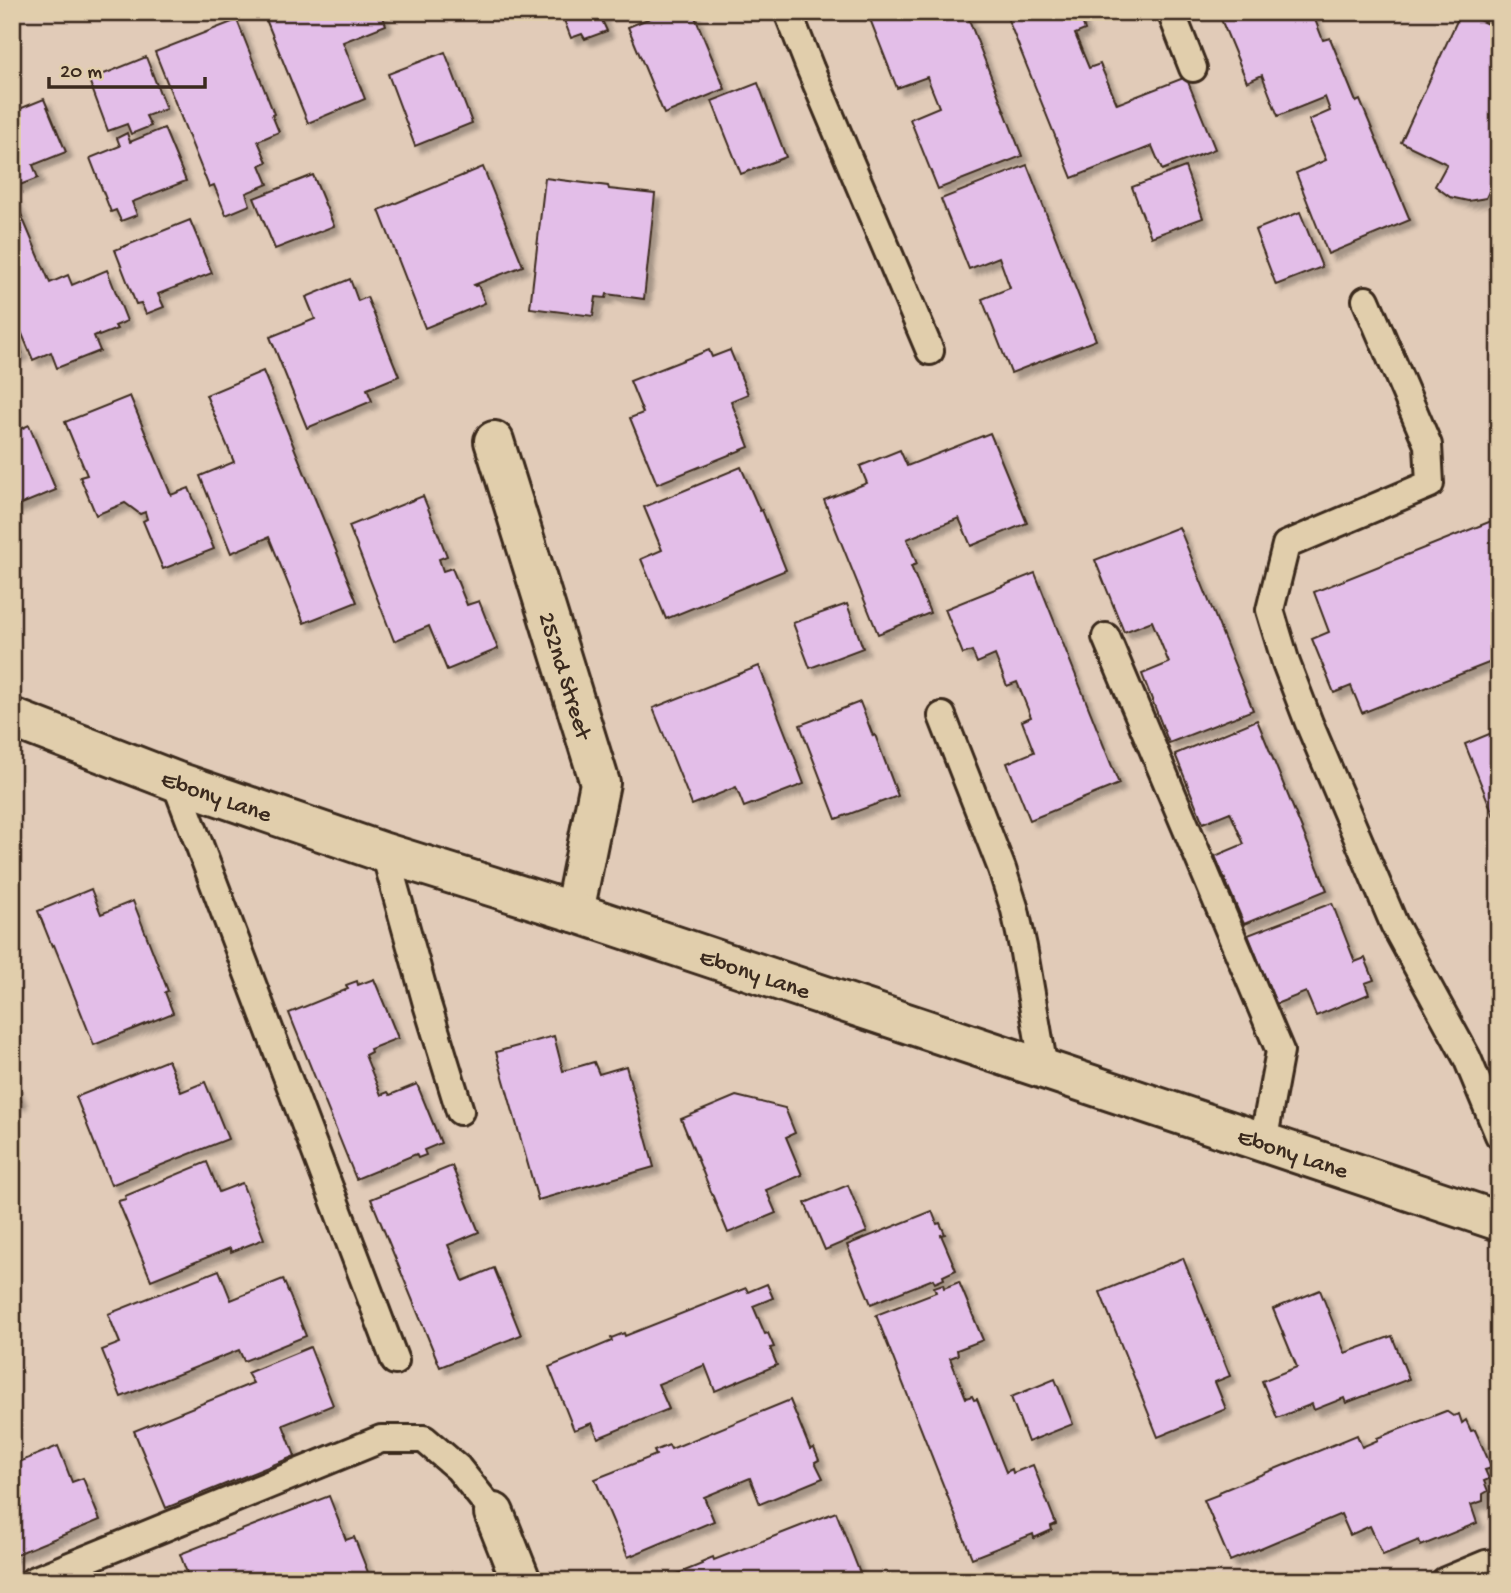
<svg xmlns="http://www.w3.org/2000/svg" width="1511" height="1593" font-family="'Gochi Hand',sans-serif">
	<style>
		.building { fill: #e3bee8; stroke: #3b2a1e; stroke-width: 2; filter: url(#shadow) }
		.lines { fill: none; stroke-linecap: round; stroke-linejoin: round }
		.service-casing { stroke: #3b2a1e; stroke-width: 32 }
		.minor-casing { stroke: #3b2a1e; stroke-width: 44 }
		.tertiary-casing { stroke: #3b2a1e; stroke-width: 44 }
		.service { stroke: #e1ceac; stroke-width: 26 }
		.minor { stroke: #e1ceac; stroke-width: 38 }
		.tertiary { stroke: #e1ceac; stroke-width: 38 }
		.labels { text-anchor: middle; stroke-width: 6; stroke-linejoin: round; paint-order: stroke }
		.street-label { font-size: 24px; fill: #3b2a1e; stroke: #e1ceac }
	</style>
	<defs>
		<filter id="shadow"><feDropShadow dx="6" dy="6" stdDeviation="2" flood-color="#0004"/></filter>
	</defs>
	<rect width="100%" height="100%" fill="#e1cbb8"/>
	<filter id="ink" filterUnits="userSpaceOnUse"><feTurbulence type="fractalNoise" baseFrequency=".0143" numOctaves="2"/><feDisplacementMap in="SourceGraphic" scale="14" xChannelSelector="R" yChannelSelector="G"/><feConvolveMatrix kernelMatrix="1 2 1 2 8 2 1 2 1" color-interpolation-filters="sRGB"/></filter>
	<g filter="url(#ink)">
		<g class="building">
			<path d="M 263,12 L 381,12 L 386,25 L 343,42 L 365,99 L 308,123 Z"/>
			<path d="M 561,12 L 609,12 L 600,16 L 607,31 L 585,39 L 582,34 L 571,38 Z"/>
			<path d="M 665,12 L 693,12 L 725,89 L 664,114 L 628,27 Z"/>
			<path d="M 887,12 L 966,12 L 1022,156 L 938,189 L 910,119 L 939,107 L 927,77 L 897,88 L 870,19 Z"/>
			<path d="M 1005,12 L 1079,12 L 1085,30 L 1075,34 L 1089,68 L 1100,64 L 1117,104 L 1186,77 L 1215,149 L 1162,170 L 1152,146 L 1072,178 Z"/>
			<path d="M 1218,12 L 1312,12 L 1323,40 L 1330,38 L 1356,102 L 1360,100 L 1410,220 L 1328,254 L 1296,173 L 1326,160 L 1309,120 L 1330,111 L 1325,97 L 1278,116 L 1262,75 L 1247,82 Z"/>
			<path d="M 1461,12 L 1499,29 L 1499,77 L 1496,83 L 1499,85 L 1499,183 L 1497,187 L 1492,185 L 1486,198 L 1468,201 L 1450,197 L 1435,186 L 1447,164 L 1401,142 Z"/>
			<path d="M 237,20 L 274,114 L 272,115 L 279,132 L 258,141 L 267,162 L 260,165 L 268,184 L 246,193 L 250,205 L 226,215 L 214,185 L 209,187 L 155,52 Z"/>
			<path d="M 445,52 L 472,123 L 415,146 L 388,74 Z"/>
			<path d="M 146,57 L 166,109 L 146,116 L 151,126 L 131,134 L 127,124 L 108,131 L 89,80 Z"/>
			<path d="M 758,83 L 786,157 L 741,174 L 712,101 Z"/>
			<path d="M 44,99 L 66,152 L 33,165 L 38,178 L 12,188 L 12,112 Z"/>
			<path d="M 164,128 L 186,181 L 132,202 L 137,215 L 121,221 L 116,210 L 111,212 L 90,158 L 120,146 L 117,138 L 127,133 L 130,142 Z"/>
			<path d="M 1027,165 L 1096,340 L 1011,373 L 982,299 L 1010,288 L 999,257 L 969,269 L 941,199 Z"/>
			<path d="M 483,167 L 523,266 L 474,285 L 475,286 L 478,285 L 485,303 L 425,328 L 379,210 Z"/>
			<path d="M 1185,167 L 1203,218 L 1151,237 L 1132,187 Z"/>
			<path d="M 313,175 L 334,226 L 275,249 L 254,198 Z"/>
			<path d="M 545,178 L 608,186 L 609,189 L 655,194 L 644,299 L 607,294 L 606,298 L 596,297 L 593,316 L 530,308 Z"/>
			<path d="M 12,193 L 50,283 L 68,275 L 72,285 L 107,270 L 127,321 L 115,326 L 117,329 L 99,336 L 98,334 L 94,336 L 100,351 L 57,368 L 51,352 L 33,360 L 12,310 Z"/>
			<path d="M 1300,212 L 1322,267 L 1276,285 L 1255,230 Z"/>
			<path d="M 190,220 L 212,273 L 158,294 L 164,307 L 146,314 L 141,303 L 136,304 L 115,250 Z"/>
			<path d="M 1499,242 L 1499,292 L 1492,291 Z"/>
			<path d="M 350,279 L 358,301 L 367,297 L 399,376 L 367,389 L 372,401 L 307,428 L 270,337 L 315,319 L 306,297 Z"/>
			<path d="M 12,331 L 22,353 L 12,357 Z"/>
			<path d="M 709,350 L 712,357 L 730,350 L 748,394 L 731,401 L 749,447 L 657,484 L 630,418 L 643,413 L 630,381 Z"/>
			<path d="M 263,371 L 357,602 L 304,623 L 269,537 L 231,553 L 200,476 L 234,462 L 206,395 Z"/>
			<path d="M 130,396 L 171,495 L 189,488 L 214,549 L 163,569 L 143,521 L 147,519 L 145,512 L 140,514 L 125,503 L 96,515 L 80,477 L 87,475 L 65,422 Z"/>
			<path d="M 29,425 L 56,490 L 12,508 L 12,433 Z"/>
			<path d="M 990,433 L 1027,523 L 971,546 L 959,518 L 907,539 L 917,564 L 911,566 L 930,613 L 878,634 L 824,500 L 867,483 L 860,466 L 900,450 L 907,466 Z"/>
			<path d="M 741,467 L 760,511 L 762,510 L 786,570 L 666,619 L 641,559 L 662,550 L 644,507 Z"/>
			<path d="M 423,496 L 447,556 L 439,559 L 443,571 L 452,568 L 467,605 L 479,601 L 498,649 L 447,670 L 429,626 L 394,641 L 349,526 Z"/>
			<path d="M 1499,518 L 1499,680 L 1491,662 L 1362,713 L 1351,686 L 1334,693 L 1312,639 L 1329,632 L 1314,592 Z"/>
			<path d="M 1179,527 L 1253,710 L 1169,743 L 1142,674 L 1169,663 L 1152,621 L 1124,632 L 1095,560 Z"/>
			<path d="M 1035,573 L 1119,784 L 1030,820 L 1007,763 L 1034,752 L 1022,721 L 1031,717 L 1017,682 L 1007,686 L 995,655 L 977,663 L 972,651 L 963,654 L 945,609 Z"/>
			<path d="M 847,604 L 863,648 L 810,668 L 793,623 Z"/>
			<path d="M 759,666 L 797,763 L 796,763 L 804,784 L 744,807 L 736,787 L 692,805 L 653,708 Z"/>
			<path d="M 860,702 L 873,736 L 875,735 L 898,796 L 836,819 L 800,725 Z"/>
			<path d="M 1257,720 L 1327,890 L 1244,924 L 1215,856 L 1244,844 L 1230,812 L 1203,823 L 1175,754 Z"/>
			<path d="M 1499,730 L 1499,829 L 1465,744 Z"/>
			<path d="M 91,889 L 101,914 L 133,901 L 168,991 L 165,992 L 173,1013 L 94,1045 L 54,945 L 52,946 L 38,911 Z"/>
			<path d="M 1332,903 L 1355,962 L 1365,958 L 1374,980 L 1365,983 L 1369,994 L 1316,1016 L 1306,992 L 1276,1004 L 1248,935 Z"/>
			<path d="M 374,979 L 398,1038 L 370,1049 L 371,1052 L 365,1055 L 381,1095 L 388,1092 L 390,1095 L 417,1084 L 441,1143 L 424,1150 L 426,1155 L 418,1158 L 416,1154 L 356,1179 L 289,1013 L 348,989 L 346,985 L 357,981 L 358,985 Z"/>
			<path d="M 554,1036 L 563,1071 L 594,1062 L 599,1074 L 626,1066 L 654,1167 L 538,1200 L 496,1052 Z"/>
			<path d="M 168,1060 L 181,1092 L 205,1082 L 228,1139 L 111,1185 L 76,1097 Z"/>
			<path d="M 12,1079 L 21,1101 L 12,1105 Z"/>
			<path d="M 736,1096 L 785,1108 L 795,1133 L 786,1137 L 802,1175 L 766,1190 L 776,1213 L 728,1233 L 681,1119 Z"/>
			<path d="M 207,1162 L 219,1192 L 242,1183 L 264,1239 L 231,1252 L 230,1248 L 151,1280 L 118,1201 L 126,1199 L 125,1196 Z"/>
			<path d="M 452,1166 L 479,1232 L 448,1245 L 463,1281 L 494,1268 L 521,1335 L 440,1367 L 371,1199 Z"/>
			<path d="M 848,1185 L 867,1232 L 825,1250 L 805,1203 Z"/>
			<path d="M 932,1211 L 937,1224 L 940,1223 L 945,1234 L 941,1235 L 956,1270 L 943,1276 L 944,1279 L 935,1283 L 933,1279 L 871,1304 L 847,1245 Z"/>
			<path d="M 1183,1258 L 1230,1376 L 1215,1382 L 1226,1409 L 1158,1437 L 1100,1292 Z"/>
			<path d="M 219,1270 L 231,1300 L 283,1279 L 306,1336 L 244,1361 L 239,1350 L 121,1397 L 102,1350 L 120,1343 L 108,1314 Z"/>
			<path d="M 959,1282 L 983,1340 L 957,1350 L 958,1355 L 950,1358 L 966,1398 L 972,1396 L 974,1400 L 977,1399 L 1006,1472 L 1012,1469 L 1013,1473 L 1033,1465 L 1056,1524 L 1051,1526 L 1052,1530 L 1034,1538 L 1033,1534 L 972,1558 L 876,1315 L 936,1292 L 934,1287 L 943,1284 L 944,1288 Z"/>
			<path d="M 767,1284 L 773,1298 L 753,1306 L 765,1334 L 768,1333 L 774,1347 L 770,1348 L 777,1365 L 715,1391 L 705,1365 L 658,1384 L 669,1409 L 598,1438 L 592,1423 L 574,1430 L 549,1367 L 612,1341 L 611,1338 L 624,1333 L 625,1336 L 746,1288 L 748,1292 Z"/>
			<path d="M 1320,1290 L 1345,1353 L 1392,1336 L 1409,1379 L 1346,1403 L 1344,1398 L 1314,1410 L 1312,1404 L 1277,1418 L 1262,1381 L 1297,1367 L 1273,1309 Z"/>
			<path d="M 310,1347 L 333,1405 L 283,1425 L 295,1456 L 166,1508 L 134,1431 L 253,1383 L 247,1373 Z"/>
			<path d="M 1055,1379 L 1073,1424 L 1028,1442 L 1011,1397 Z"/>
			<path d="M 790,1400 L 810,1449 L 814,1448 L 819,1460 L 815,1462 L 823,1478 L 760,1504 L 750,1478 L 704,1497 L 714,1521 L 628,1557 L 595,1479 L 656,1455 L 654,1451 L 669,1445 L 671,1449 Z"/>
			<path d="M 1446,1411 L 1453,1416 L 1459,1414 L 1462,1423 L 1466,1420 L 1471,1431 L 1475,1430 L 1492,1468 L 1485,1470 L 1489,1479 L 1484,1481 L 1488,1491 L 1483,1494 L 1483,1501 L 1471,1505 L 1477,1523 L 1421,1546 L 1419,1540 L 1383,1555 L 1370,1526 L 1350,1535 L 1341,1514 L 1230,1561 L 1204,1500 L 1220,1494 L 1219,1492 L 1357,1435 L 1362,1447 L 1378,1440 L 1377,1438 Z"/>
			<path d="M 58,1446 L 72,1482 L 83,1478 L 100,1520 L 12,1556 L 12,1465 Z"/>
			<path d="M 329,1496 L 346,1540 L 354,1537 L 371,1580 L 190,1581 L 180,1554 Z"/>
			<path d="M 836,1512 L 863,1581 L 660,1581 L 702,1564 L 701,1562 L 713,1557 L 714,1560 Z"/>
		</g>
		<g class="lines">
			<defs>
				<g id="service">
					<path d="M 788,12 L 810,68 L 930,351"/>
					<path d="M 1171,12 L 1193,68"/>
					<path d="M 1366,300 L 1428,445 L 1430,484 L 1286,545 L 1270,610 L 1286,663 L 1309,723 L 1394,924 L 1467,1058 L 1499,1135"/>
					<path d="M 1106,637 L 1280,1051 L 1263,1143"/>
					<path d="M 942,716 L 1002,869 L 1015,910 L 1023,947 L 1044,1069"/>
					<path d="M 175,781 L 395,1361"/>
					<path d="M 385,853 L 427,1004 L 460,1111"/>
					<path d="M 33,1581 L 381,1439 L 424,1439 L 458,1468 L 494,1513"/>
					<path d="M 1445,1581 L 1486,1564 L 1499,1563"/>
				</g>
				<g id="minor">
					<path id="s1" d="M 494,441 L 600,783 L 574,912"/>
					<path d="M 494,1513 L 521,1581"/>
				</g>
				<g id="tertiary">
					<path id="s2" d="M 12,718 L 175,781 L 385,853 L 574,912 L 1499,1221"/>
				</g>
			</defs>
			<use href="#service" class="service-casing"/>
			<use href="#minor" class="minor-casing"/>
			<use href="#tertiary" class="tertiary-casing"/>
			<use href="#service" class="service"/>
			<use href="#minor" class="minor"/>
			<use href="#tertiary" class="tertiary"/>
		</g>
	</g>
	<g class="labels">
		<g class="street-label">
			<text dy="8" stroke="none"><textPath href="#s1" startOffset="245">252nd Street</textPath></text>
			<text dy="8" stroke="none"><textPath href="#s2" startOffset="219">Ebony Lane</textPath></text>
			<text dy="8" stroke="none"><textPath href="#s2" startOffset="786">Ebony Lane</textPath></text>
			<text dy="8" stroke="none"><textPath href="#s2" startOffset="1353">Ebony Lane</textPath></text>
		</g>
	</g>
	<rect width="1511" height="1593" fill="none" stroke="#e1ceac" stroke-width="42"/>
	<rect x="21" y="21" width="1469" height="1551" fill="none" stroke="#3b2a1e" stroke-width="2.5" filter="url(#ink)"/>
	<path d="M49 77v10h156v-10" fill="none" stroke="#3b2a1e" stroke-width="3.5"/>
	<text x="60" y="77" font-size="21" fill="#3b2a1e" stroke="#e1ceac" stroke-width="5" paint-order="stroke">20 m</text>
</svg>
